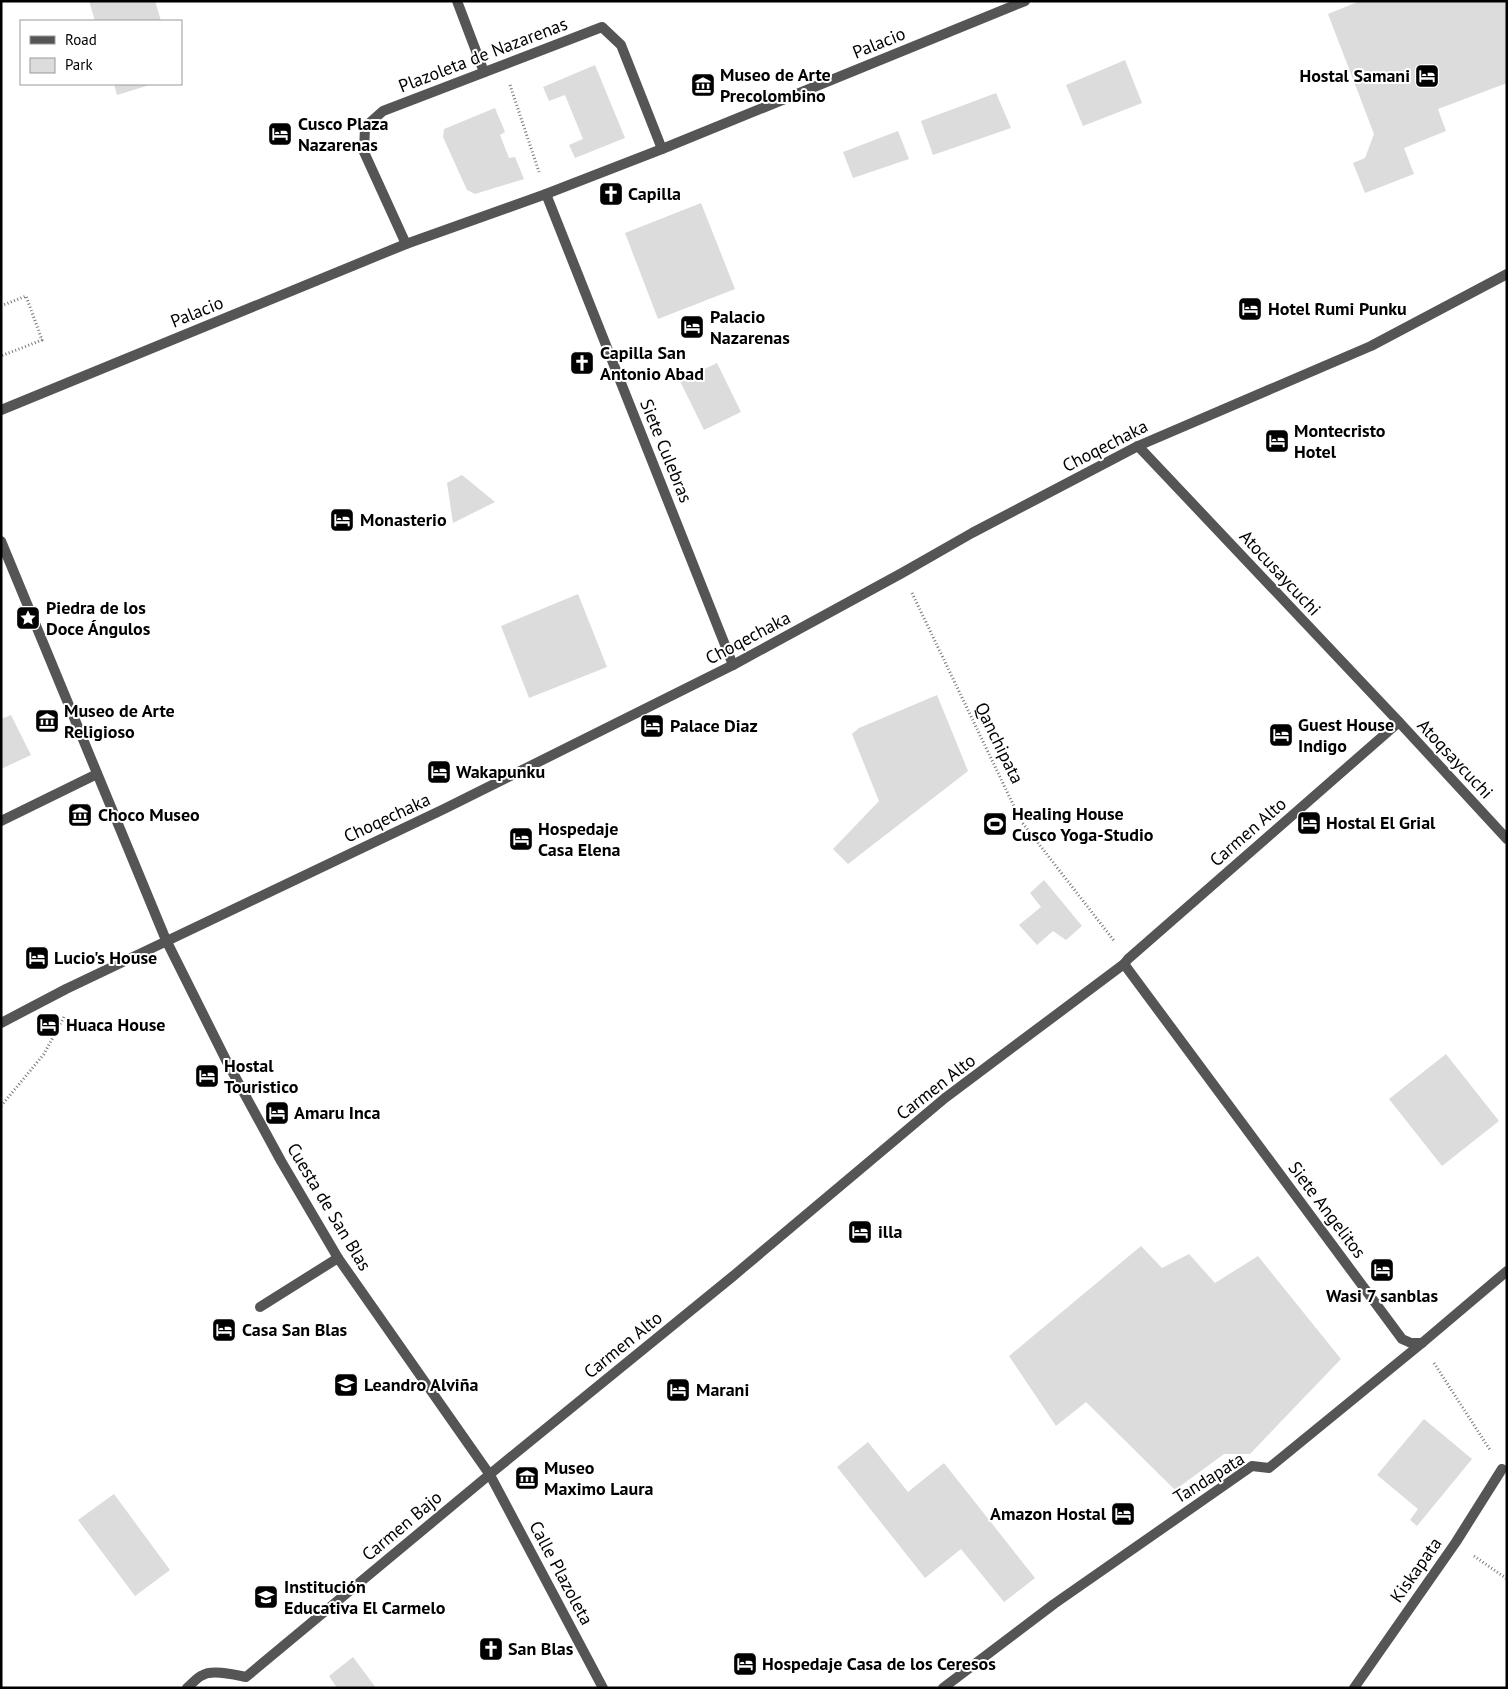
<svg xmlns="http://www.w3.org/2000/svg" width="1508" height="1689" font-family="'PT Sans',sans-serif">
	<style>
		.green { fill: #dcdcdc }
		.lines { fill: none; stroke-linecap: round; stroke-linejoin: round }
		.path { stroke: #777; stroke-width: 3; stroke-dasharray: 1 2.5; stroke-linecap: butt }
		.street { stroke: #555; stroke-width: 10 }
		.labels { text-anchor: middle; stroke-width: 4; stroke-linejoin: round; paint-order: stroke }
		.street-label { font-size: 18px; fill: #000; stroke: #fff }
		.poi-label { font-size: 18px; font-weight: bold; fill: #000; stroke: #fff; text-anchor: start }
	</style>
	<rect width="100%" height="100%" fill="#fff"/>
	<g class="green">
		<path d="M 89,1 L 155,1 L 161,21 L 95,21 Z"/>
		<path d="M 1360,1 L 1507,1 L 1507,83 L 1438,109 L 1446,131 L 1404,148 L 1414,174 L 1365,193 L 1353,163 L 1365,158 L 1374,134 L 1328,14 Z"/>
		<path d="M 1125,60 L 1142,103 L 1083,126 L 1066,85 Z"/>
		<path d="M 595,65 L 625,138 L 575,158 L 569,145 L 583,139 L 565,95 L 549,101 L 543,87 Z"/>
		<path d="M 114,84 L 153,84 L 117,95 Z"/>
		<path d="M 996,93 L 1011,128 L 933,155 L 921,121 Z"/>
		<path d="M 495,108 L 505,132 L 500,135 L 509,158 L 515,157 L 524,179 L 475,194 L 467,190 L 443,137 L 444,129 Z"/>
		<path d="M 898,131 L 909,159 L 853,178 L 843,152 Z"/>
		<path d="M 701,203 L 735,289 L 658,319 L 625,233 Z"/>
		<path d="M 717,363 L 741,412 L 704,430 L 680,381 Z"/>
		<path d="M 462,475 L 495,502 L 453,523 L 447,483 Z"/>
		<path d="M 578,594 L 607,667 L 529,698 L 501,626 Z"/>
		<path d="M 937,695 L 968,771 L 848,864 L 833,849 L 879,801 L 852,734 L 859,728 Z"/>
		<path d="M 11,715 L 31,755 L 1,769 L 1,719 Z"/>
		<path d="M 1044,880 L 1082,926 L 1066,940 L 1053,931 L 1037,945 L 1019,925 L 1041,907 L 1030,893 Z"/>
		<path d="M 1446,1054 L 1499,1121 L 1442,1166 L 1389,1099 Z"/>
		<path d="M 1141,1246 L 1162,1268 L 1189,1254 L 1215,1283 L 1258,1256 L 1341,1359 L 1250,1454 L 1224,1454 L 1175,1490 L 1086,1402 L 1056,1426 L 1009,1356 Z"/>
		<path d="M 1424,1419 L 1472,1459 L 1417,1526 L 1410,1520 L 1418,1509 L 1377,1475 Z"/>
		<path d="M 868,1442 L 908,1492 L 944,1463 L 1035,1578 L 1004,1602 L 961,1549 L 925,1578 L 837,1467 Z"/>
		<path d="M 114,1494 L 170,1570 L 135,1596 L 78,1520 Z"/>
		<path d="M 353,1657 L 376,1688 L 337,1688 L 329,1676 Z"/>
	</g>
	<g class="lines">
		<g class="path">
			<path d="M 510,85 L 539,172"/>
			<path d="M 1,306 L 26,296 L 42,340 L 1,356"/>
			<path d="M 912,593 L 1021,821 L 1115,942"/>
			<path d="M 1,1106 L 44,1054 L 64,1017"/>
			<path d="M 1434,1363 L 1490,1450"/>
			<path d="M 1474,1556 L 1507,1579"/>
		</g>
		<g class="street">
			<path d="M 457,1 L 484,72"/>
			<path d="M 546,194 L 733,665"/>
			<path d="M 406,244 L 364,152 L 365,127 L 383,111 L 602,27 L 621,45 L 662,149"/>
			<path d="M 1,410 L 406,244 L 546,194 L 662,149 L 1025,1"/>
			<path d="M 1138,446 L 1399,722 L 1507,839"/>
			<path d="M 1,541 L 166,940 L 226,1060 L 281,1161 L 338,1258 L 490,1475 L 603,1688"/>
			<path d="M 1,821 L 97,774"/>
			<path d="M 1124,964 L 1402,1339 L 1411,1343 L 1422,1343"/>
			<path d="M 1,1023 L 66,989 L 444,809 L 733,665 L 902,573 L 972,533 L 1138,446 L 1371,346 L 1507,274"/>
			<path d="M 260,1307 L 338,1258"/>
			<path d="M 187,1688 C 192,1684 197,1677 203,1675 C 212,1669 236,1675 246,1677 L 495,1470 L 732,1277 L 945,1098 L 1124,964 L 1128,959 L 1399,722"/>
			<path d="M 943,1688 L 1054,1604 L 1252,1466 L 1269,1468 L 1422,1343 L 1507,1271"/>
			<path d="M 1354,1688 L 1456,1542 L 1502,1469"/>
		</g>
	</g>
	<defs>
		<symbol id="hotel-square" viewBox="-11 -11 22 22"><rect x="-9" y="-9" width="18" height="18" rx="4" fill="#000" stroke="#fff"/><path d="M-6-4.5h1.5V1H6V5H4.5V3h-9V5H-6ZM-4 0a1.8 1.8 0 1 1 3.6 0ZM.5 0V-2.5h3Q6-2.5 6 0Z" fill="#fff"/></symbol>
		<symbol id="museum-square" viewBox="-11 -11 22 22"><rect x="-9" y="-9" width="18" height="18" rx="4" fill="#000" stroke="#fff"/><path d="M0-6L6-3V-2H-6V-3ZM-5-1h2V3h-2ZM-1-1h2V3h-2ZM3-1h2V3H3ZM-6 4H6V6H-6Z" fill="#fff"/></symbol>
		<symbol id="church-square" viewBox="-11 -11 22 22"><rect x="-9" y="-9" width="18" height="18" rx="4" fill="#000" stroke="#fff"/><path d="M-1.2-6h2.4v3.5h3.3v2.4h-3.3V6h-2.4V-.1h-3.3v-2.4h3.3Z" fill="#fff"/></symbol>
		<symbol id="sight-square" viewBox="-11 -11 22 22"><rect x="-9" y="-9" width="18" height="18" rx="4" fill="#000" stroke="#fff"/><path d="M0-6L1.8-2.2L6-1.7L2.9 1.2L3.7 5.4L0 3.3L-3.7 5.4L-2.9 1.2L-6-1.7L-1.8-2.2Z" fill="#fff"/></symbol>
		<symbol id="stadium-square" viewBox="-11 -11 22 22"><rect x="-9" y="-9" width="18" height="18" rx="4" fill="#000" stroke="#fff"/><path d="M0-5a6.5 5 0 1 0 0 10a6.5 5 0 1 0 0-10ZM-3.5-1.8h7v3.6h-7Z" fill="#fff"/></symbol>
		<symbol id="school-square" viewBox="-11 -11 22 22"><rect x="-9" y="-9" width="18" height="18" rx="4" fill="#000" stroke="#fff"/><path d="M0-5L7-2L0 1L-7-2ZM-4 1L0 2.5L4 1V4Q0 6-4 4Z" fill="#fff"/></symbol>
	</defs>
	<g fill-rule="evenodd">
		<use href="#hotel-square" x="1413" y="62" width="28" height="28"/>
		<use href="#museum-square" x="689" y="71" width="28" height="28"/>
		<use href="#hotel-square" x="266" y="120" width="28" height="28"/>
		<use href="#church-square" x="597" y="180" width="28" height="28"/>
		<use href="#hotel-square" x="1236" y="295" width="28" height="28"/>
		<use href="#hotel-square" x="678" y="313" width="28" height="28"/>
		<use href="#church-square" x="568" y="349" width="28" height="28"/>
		<use href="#hotel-square" x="1263" y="427" width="28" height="28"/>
		<use href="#hotel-square" x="328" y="506" width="28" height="28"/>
		<use href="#sight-square" x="14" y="604" width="28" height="28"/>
		<use href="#museum-square" x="33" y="707" width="28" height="28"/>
		<use href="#hotel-square" x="638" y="712" width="28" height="28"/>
		<use href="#hotel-square" x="1267" y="721" width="28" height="28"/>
		<use href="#hotel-square" x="425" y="758" width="28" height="28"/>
		<use href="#museum-square" x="66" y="801" width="28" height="28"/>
		<use href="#hotel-square" x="1295" y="809" width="28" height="28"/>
		<use href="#stadium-square" x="981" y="810" width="28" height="28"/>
		<use href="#hotel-square" x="507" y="825" width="28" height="28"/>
		<use href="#hotel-square" x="23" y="944" width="28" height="28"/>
		<use href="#hotel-square" x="34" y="1011" width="28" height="28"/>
		<use href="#hotel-square" x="193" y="1062" width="28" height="28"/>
		<use href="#hotel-square" x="263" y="1099" width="28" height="28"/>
		<use href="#hotel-square" x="846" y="1218" width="28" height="28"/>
		<use href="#hotel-square" x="1368" y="1256" width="28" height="28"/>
		<use href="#hotel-square" x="210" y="1316" width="28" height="28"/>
		<use href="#school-square" x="332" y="1371" width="28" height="28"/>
		<use href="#hotel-square" x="664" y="1376" width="28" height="28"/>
		<use href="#museum-square" x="513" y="1464" width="28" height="28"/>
		<use href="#hotel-square" x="1109" y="1500" width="28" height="28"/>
		<use href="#school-square" x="252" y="1583" width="28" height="28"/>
		<use href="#church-square" x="477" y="1635" width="28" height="28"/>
		<use href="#hotel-square" x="731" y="1650" width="28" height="28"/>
	</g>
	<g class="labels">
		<g class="street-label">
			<text transform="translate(879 43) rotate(-22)" y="6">Palacio</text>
			<text transform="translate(483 55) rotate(-21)" y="6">Plazoleta de Nazarenas</text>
			<text transform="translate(197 312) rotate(-22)" y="6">Palacio</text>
			<text transform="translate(1105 446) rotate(-27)" y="6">Choqechaka</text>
			<text transform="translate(666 451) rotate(68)" y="6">Siete Culebras</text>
			<text transform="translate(1280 573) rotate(47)" y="6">Atocusaycuchi</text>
			<text transform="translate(748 638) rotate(-28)" y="6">Choqechaka</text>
			<text transform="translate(999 743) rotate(64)" y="6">Qanchipata</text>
			<text transform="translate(1455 759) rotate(47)" y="6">Atoqsaycuchi</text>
			<text transform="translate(387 818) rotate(-25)" y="6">Choqechaka</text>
			<text transform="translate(1248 832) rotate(-41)" y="6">Carmen Alto</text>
			<text transform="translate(936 1087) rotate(-38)" y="6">Carmen Alto</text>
			<text transform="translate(329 1207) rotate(59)" y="6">Cuesta de San Blas</text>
			<text transform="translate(1327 1210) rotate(53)" y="6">Siete Angelitos</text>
			<text transform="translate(623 1345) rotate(-39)" y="6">Carmen Alto</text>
			<text transform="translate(1209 1478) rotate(-32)" y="6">Tandapata</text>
			<text transform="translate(402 1526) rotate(-40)" y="6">Carmen Bajo</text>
			<text transform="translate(1416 1570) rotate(-55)" y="6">Kiskapata</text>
			<text transform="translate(561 1573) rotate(62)" y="6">Calle Plazoleta</text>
		</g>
		<g class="poi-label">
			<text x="720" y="81">Museo de Arte<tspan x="720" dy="21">Precolombino</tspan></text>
			<text x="1410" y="82" text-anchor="end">Hostal Samani</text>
			<text x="298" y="130">Cusco Plaza<tspan x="298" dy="21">Nazarenas</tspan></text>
			<text x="628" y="200">Capilla</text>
			<text x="1268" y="315">Hotel Rumi Punku</text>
			<text x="710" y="323">Palacio<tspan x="710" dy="21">Nazarenas</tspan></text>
			<text x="600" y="359">Capilla San<tspan x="600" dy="21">Antonio Abad</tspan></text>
			<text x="1294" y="437">Montecristo<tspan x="1294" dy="21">Hotel</tspan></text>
			<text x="360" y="526">Monasterio</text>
			<text x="46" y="614">Piedra de los<tspan x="46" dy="21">Doce Ángulos</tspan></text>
			<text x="64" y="717">Museo de Arte<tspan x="64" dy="21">Religioso</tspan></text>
			<text x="1298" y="731">Guest House<tspan x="1298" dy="21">Indigo</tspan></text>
			<text x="670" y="732">Palace Diaz</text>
			<text x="456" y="778">Wakapunku</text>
			<text x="1012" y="820">Healing House<tspan x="1012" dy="21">Cusco Yoga-Studio</tspan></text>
			<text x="98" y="821">Choco Museo</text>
			<text x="1326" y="829">Hostal El Grial</text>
			<text x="538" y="835">Hospedaje<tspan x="538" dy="21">Casa Elena</tspan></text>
			<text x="54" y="964">Lucio's House</text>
			<text x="66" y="1031">Huaca House</text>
			<text x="224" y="1072">Hostal<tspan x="224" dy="21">Touristico</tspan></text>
			<text x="294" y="1119">Amaru Inca</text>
			<text x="878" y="1238">illa</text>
			<text x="1382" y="1302" text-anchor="middle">Wasi 7 sanblas</text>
			<text x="242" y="1336">Casa San Blas</text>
			<text x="364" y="1391">Leandro Alviña</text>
			<text x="696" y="1396">Marani</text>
			<text x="544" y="1474">Museo<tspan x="544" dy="21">Maximo Laura</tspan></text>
			<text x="1106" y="1520" text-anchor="end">Amazon Hostal</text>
			<text x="284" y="1593">Institución<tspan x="284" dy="21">Educativa El Carmelo</tspan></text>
			<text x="508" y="1655">San Blas</text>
			<text x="762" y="1670">Hospedaje Casa de los Ceresos</text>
		</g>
	</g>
	<rect width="1508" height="1689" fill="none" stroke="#000000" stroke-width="5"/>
	<rect x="20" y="20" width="162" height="65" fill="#ffffff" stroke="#999999"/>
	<rect x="30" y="36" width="25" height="8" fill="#555555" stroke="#999999"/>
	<text x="65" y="45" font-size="15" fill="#000000">Road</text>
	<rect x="30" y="58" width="25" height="15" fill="#dcdcdc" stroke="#999999"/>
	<text x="65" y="70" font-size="15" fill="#000000">Park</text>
</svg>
